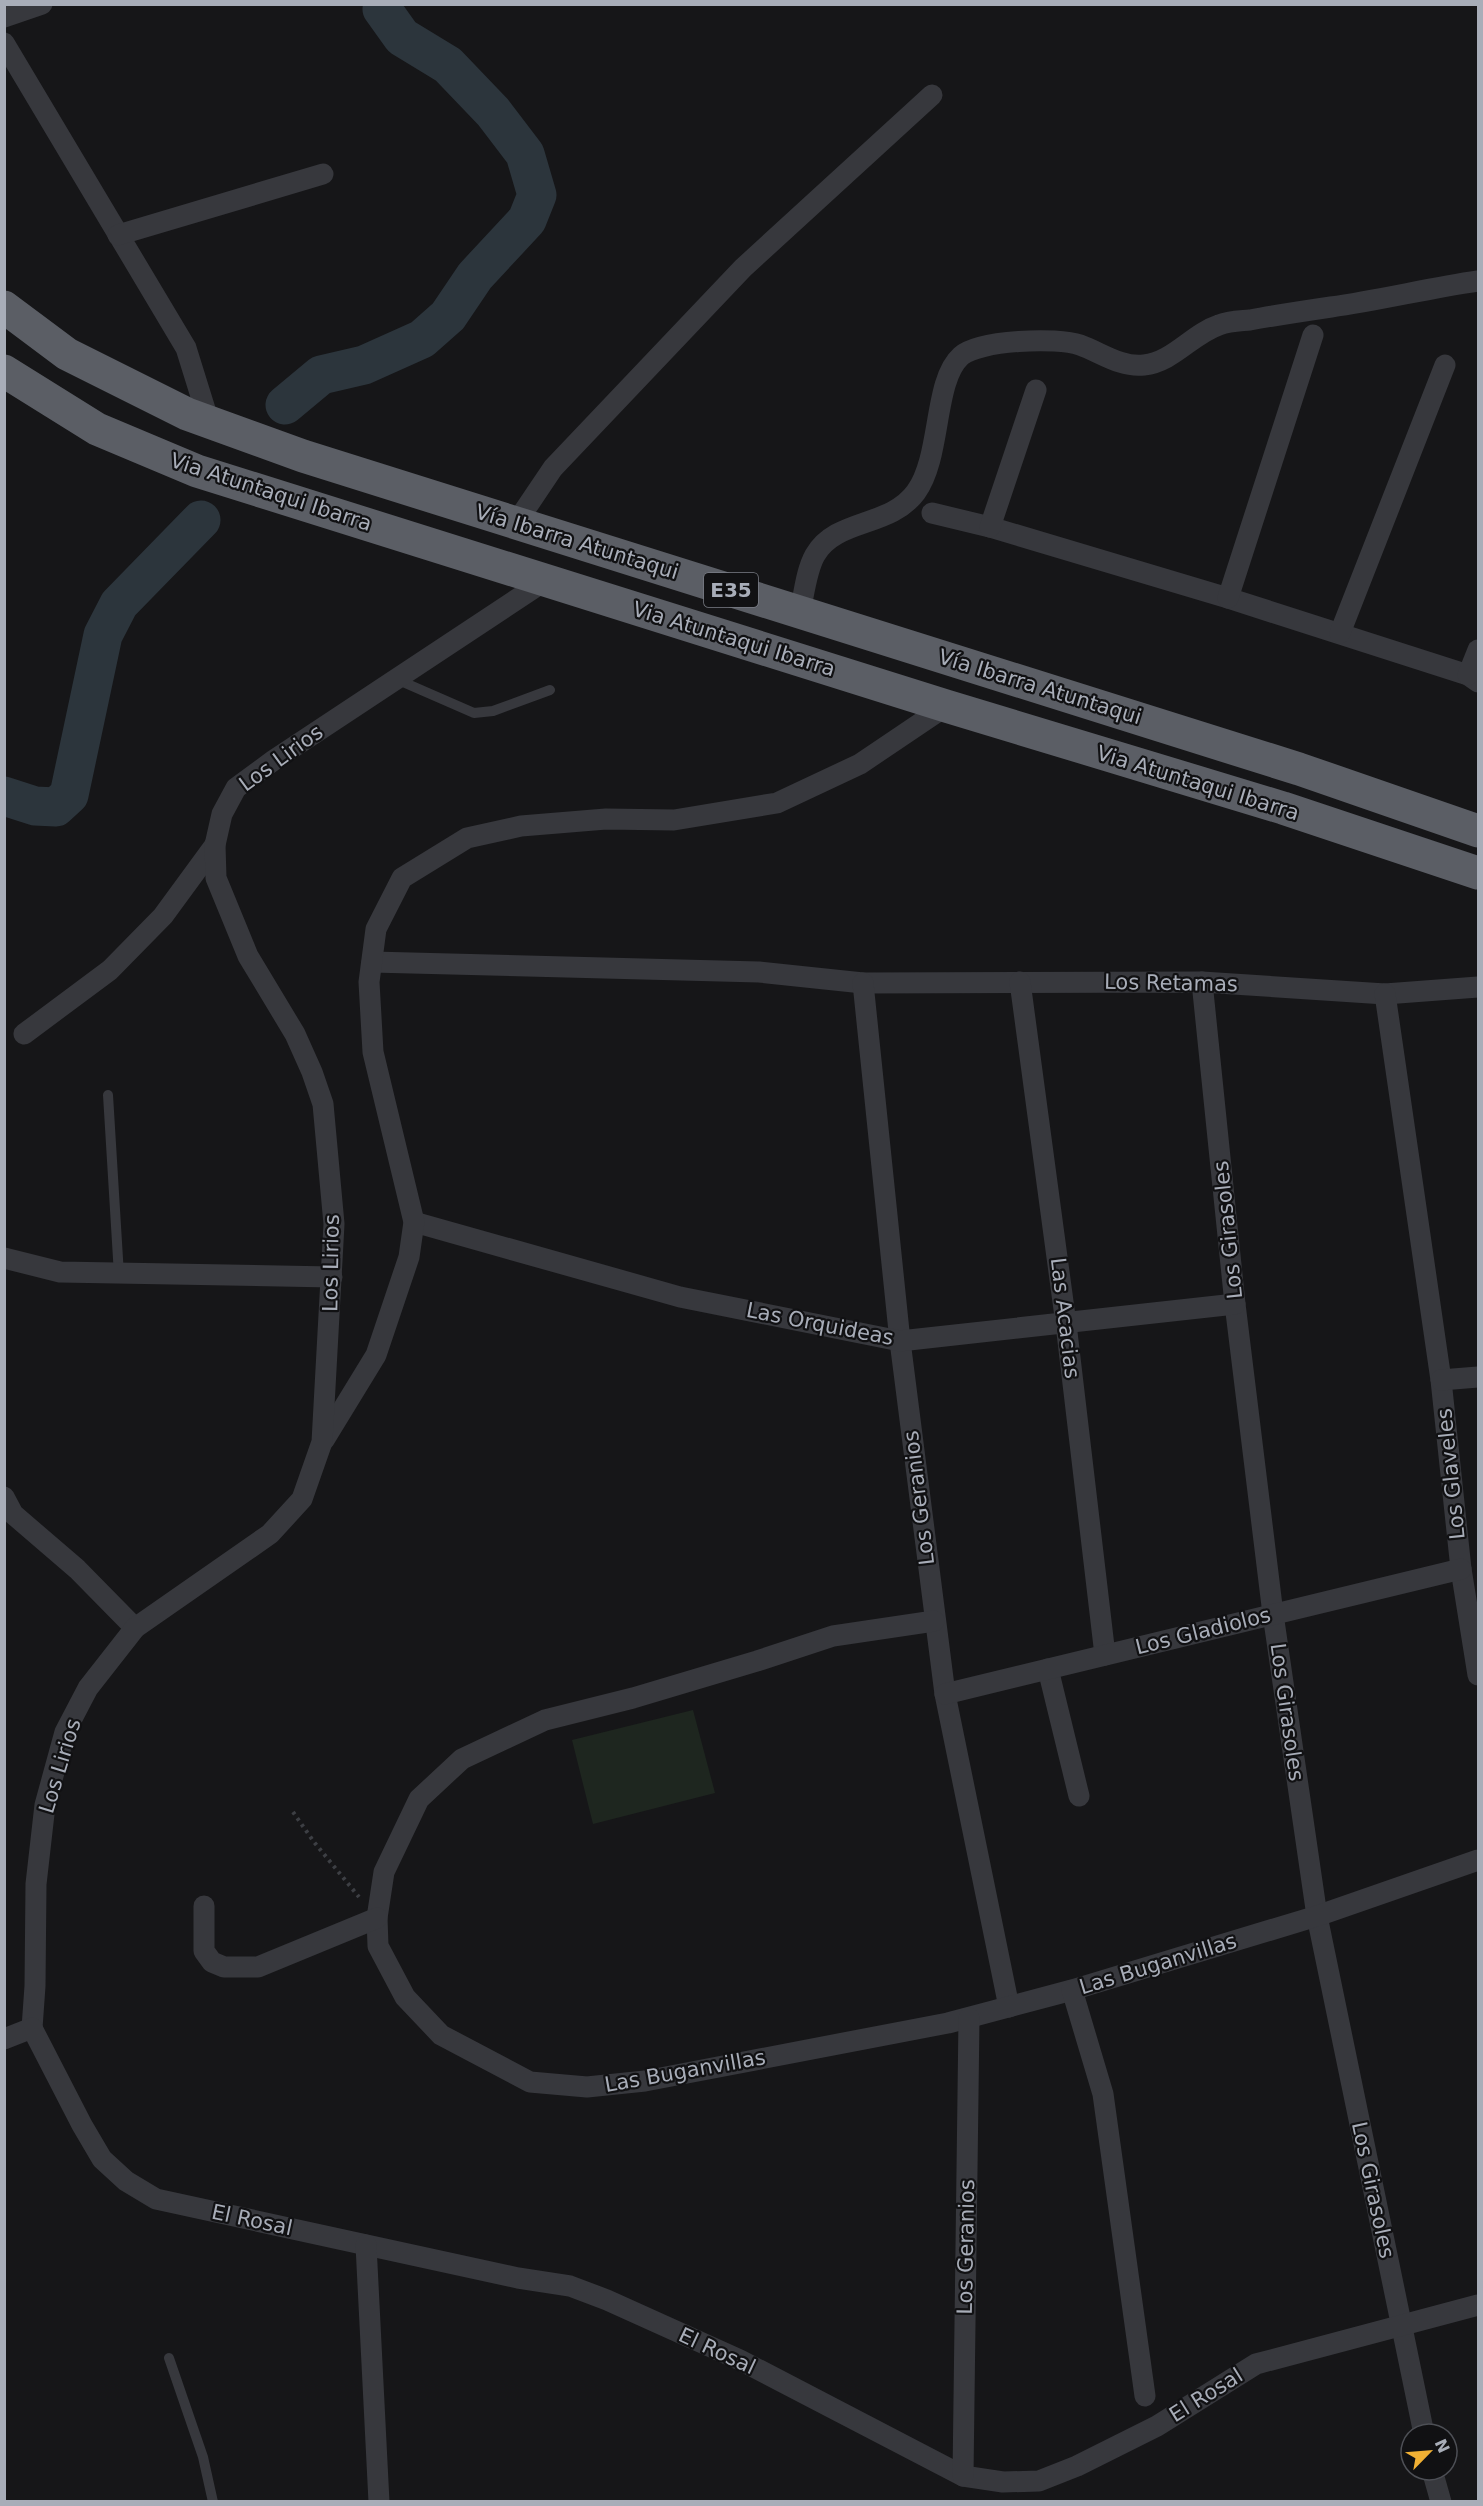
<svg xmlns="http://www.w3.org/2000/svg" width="1483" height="2506" font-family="'DejaVu Sans',sans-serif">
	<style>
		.green { fill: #1e261f }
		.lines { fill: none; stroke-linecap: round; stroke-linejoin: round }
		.river { stroke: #2c353c; stroke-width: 39 }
		.path { stroke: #3d3f44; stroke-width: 4; stroke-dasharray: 3 4.5; stroke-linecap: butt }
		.service { stroke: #37383d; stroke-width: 10 }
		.minor { stroke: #37383d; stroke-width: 21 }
		.trunk { stroke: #5b5e65; stroke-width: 33 }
		.labels { text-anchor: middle; stroke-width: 4.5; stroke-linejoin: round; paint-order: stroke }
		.shield { fill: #111113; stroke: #7b7e86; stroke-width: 1.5 }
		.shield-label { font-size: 20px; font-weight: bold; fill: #a8adb8 }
		.street-label { font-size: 21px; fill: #a8adb8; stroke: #111113 }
	</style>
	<rect width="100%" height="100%" fill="#161618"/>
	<path class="green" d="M 693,1710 L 715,1793 L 593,1824 L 572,1740 Z"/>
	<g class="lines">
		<g class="river">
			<path d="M 285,405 L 321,375 L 364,365 L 422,339 L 448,316 L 475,276 L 527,220 L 537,195 L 525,154 L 493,112 L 448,65 L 402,37 L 382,9 L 383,4"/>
			<path d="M 4,796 L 35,806 L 56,807 L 69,795 L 103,635 L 119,604 L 201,520"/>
		</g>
		<path class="path" d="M 293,1812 L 314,1842 L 359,1897"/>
		<g class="service">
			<path d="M 396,679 L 474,713 L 493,711 L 550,690"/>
			<path d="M 108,1095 L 119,1275"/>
			<path d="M 169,2358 L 203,2457 L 213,2502"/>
		</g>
		<g class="minor">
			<path d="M 4,17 L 42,4"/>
			<path d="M 4,43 L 186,348 L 209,422"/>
			<path d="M 118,235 L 323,174"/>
			<path d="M 932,513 L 990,527 L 1228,598 L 1468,675 L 1478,682"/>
			<path d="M 516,523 L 553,468 L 743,268 L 932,95"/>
			<path d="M 990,527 L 1036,390"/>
			<path d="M 1228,598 L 1313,335"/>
			<path d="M 800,612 C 804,595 806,571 815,555 C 836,518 890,528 916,492 C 942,456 933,381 961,356 C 979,340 1057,337 1080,345 C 1100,352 1121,368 1144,365 C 1173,362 1192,334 1219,325 C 1229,321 1241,321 1250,320 C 1277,315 1304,311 1331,307 C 1381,300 1429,288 1478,281"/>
			<path d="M 1340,633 L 1445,365"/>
			<path d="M 1468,675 L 1478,650"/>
			<path d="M 372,962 L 759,972 L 863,983 L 1202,982 L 1385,994 L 1478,987"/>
			<path d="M 1020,982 L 1066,1324 L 1105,1655"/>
			<path d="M 1202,982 L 1235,1304 L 1273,1614 L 1317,1916 L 1424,2434"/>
			<path d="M 863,983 L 900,1341 L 945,1694 L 1009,2007"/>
			<path d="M 1385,994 L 1441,1380 L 1461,1569 L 1478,1675"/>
			<path d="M 24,1034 L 110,970 L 163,916 L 215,845"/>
			<path d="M 414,1222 L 680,1297 L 900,1341 L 1235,1304"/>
			<path d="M 4,1258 L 60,1272 L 332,1277"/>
			<path d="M 1441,1380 L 1478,1377"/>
			<path d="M 324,1440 L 376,1355 L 409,1257 L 414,1222 L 373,1052 L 369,982 L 376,929 L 402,878 L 467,838 L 521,826 L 606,819 L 674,820 L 777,803 L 860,764 L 946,706"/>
			<path d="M 4,1497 L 13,1514 L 77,1569 L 135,1628"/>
			<path d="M 934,1621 L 833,1636 L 757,1661 L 633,1698 L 545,1720 L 462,1759 L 419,1799 L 384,1872 L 377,1918 L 378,1946 L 405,1997 L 441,2035 L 530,2082 L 587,2087 L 645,2081 L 948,2023 L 1072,1990 L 1317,1916 L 1478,1860"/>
			<path d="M 1048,1669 L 1079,1796"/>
			<path d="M 945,1694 L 1461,1569"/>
			<path d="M 204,1906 L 204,1951 L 212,1962 L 224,1967 L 258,1967 L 377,1918"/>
			<path d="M 1072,1990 L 1103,2094 L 1145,2396"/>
			<path d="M 32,2028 L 35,1986 L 36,1884 L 45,1805 L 65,1732 L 88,1688 L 135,1628 L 270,1534 L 302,1499 L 322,1442 L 334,1224 L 323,1104 L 312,1072 L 295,1034 L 248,956 L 216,878 L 215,845 L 222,814 L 236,788 L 274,760 L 546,580"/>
			<path d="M 4,2039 L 32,2028 L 82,2125 L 102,2159 L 126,2181 L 156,2199 L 518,2278 L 570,2286 L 607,2300 L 740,2360 L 963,2476 L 1003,2482 L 1039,2481 L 1077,2466 L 1157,2426 L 1256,2364 L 1478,2305"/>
			<path d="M 366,2245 L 379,2502"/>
			<path d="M 1432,2470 L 1441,2502"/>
			<path d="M 963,2476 L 969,2018"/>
		</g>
		<g class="trunk">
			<path d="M 4,307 L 67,354 L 187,414 L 303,456 L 1299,769 L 1478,831"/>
			<path d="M 4,371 L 97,429 L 197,471 L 946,706 L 1283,808 L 1478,873"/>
		</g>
	</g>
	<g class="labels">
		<rect class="shield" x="704" y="573" width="54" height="34" rx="4.5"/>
		<g class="shield-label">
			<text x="731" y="597">E35</text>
		</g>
		<g class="street-label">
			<text transform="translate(271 492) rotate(18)" y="7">Via Atuntaqui Ibarra</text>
			<text transform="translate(577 542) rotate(17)" y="7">Vía Ibarra Atuntaqui</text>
			<text transform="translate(734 639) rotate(17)" y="7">Via Atuntaqui Ibarra</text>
			<text transform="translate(1040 687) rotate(17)" y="7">Vía Ibarra Atuntaqui</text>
			<text transform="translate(281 758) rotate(-36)" y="7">Los Lirios</text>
			<text transform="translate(1198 783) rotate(17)" y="7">Via Atuntaqui Ibarra</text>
			<text transform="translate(1171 983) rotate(1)" y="7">Los Retamas</text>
			<text transform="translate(1228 1230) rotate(-96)" y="7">Los Girasoles</text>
			<text transform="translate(331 1263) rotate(-89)" y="7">Los Lirios</text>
			<text transform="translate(1065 1318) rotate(83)" y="7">Las Acacias</text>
			<text transform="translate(820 1324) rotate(11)" y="7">Las Orquideas</text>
			<text transform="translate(1451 1474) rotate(-96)" y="7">Los Glaveles</text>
			<text transform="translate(919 1498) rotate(-97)" y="7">Los Geranios</text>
			<text transform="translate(1203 1631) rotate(-14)" y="7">Los Gladiolos</text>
			<text transform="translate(1287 1712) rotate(82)" y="7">Los Girasoles</text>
			<text transform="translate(60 1766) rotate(-73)" y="7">Los Lirios</text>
			<text transform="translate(1158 1964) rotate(-17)" y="7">Las Buganvillas</text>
			<text transform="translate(685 2071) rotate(-10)" y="7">Las Buganvillas</text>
			<text transform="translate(1373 2190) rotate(78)" y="7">Los Girasoles</text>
			<text transform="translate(252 2220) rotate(12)" y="7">El Rosal</text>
			<text transform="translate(966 2247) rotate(-89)" y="7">Los Geranios</text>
			<text transform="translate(717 2351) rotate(25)" y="7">El Rosal</text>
			<text transform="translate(1206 2395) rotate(-32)" y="7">El Rosal</text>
		</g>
	</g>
	<rect width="1483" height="2506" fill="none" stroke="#a8adb8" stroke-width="12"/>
	<g transform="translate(1429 2452) rotate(65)"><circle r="28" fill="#111113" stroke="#4d4f55" stroke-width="1.5"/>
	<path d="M0-4.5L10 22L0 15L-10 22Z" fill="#f2b134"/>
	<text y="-9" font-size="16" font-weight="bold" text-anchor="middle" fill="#a8adb8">N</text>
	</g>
</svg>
